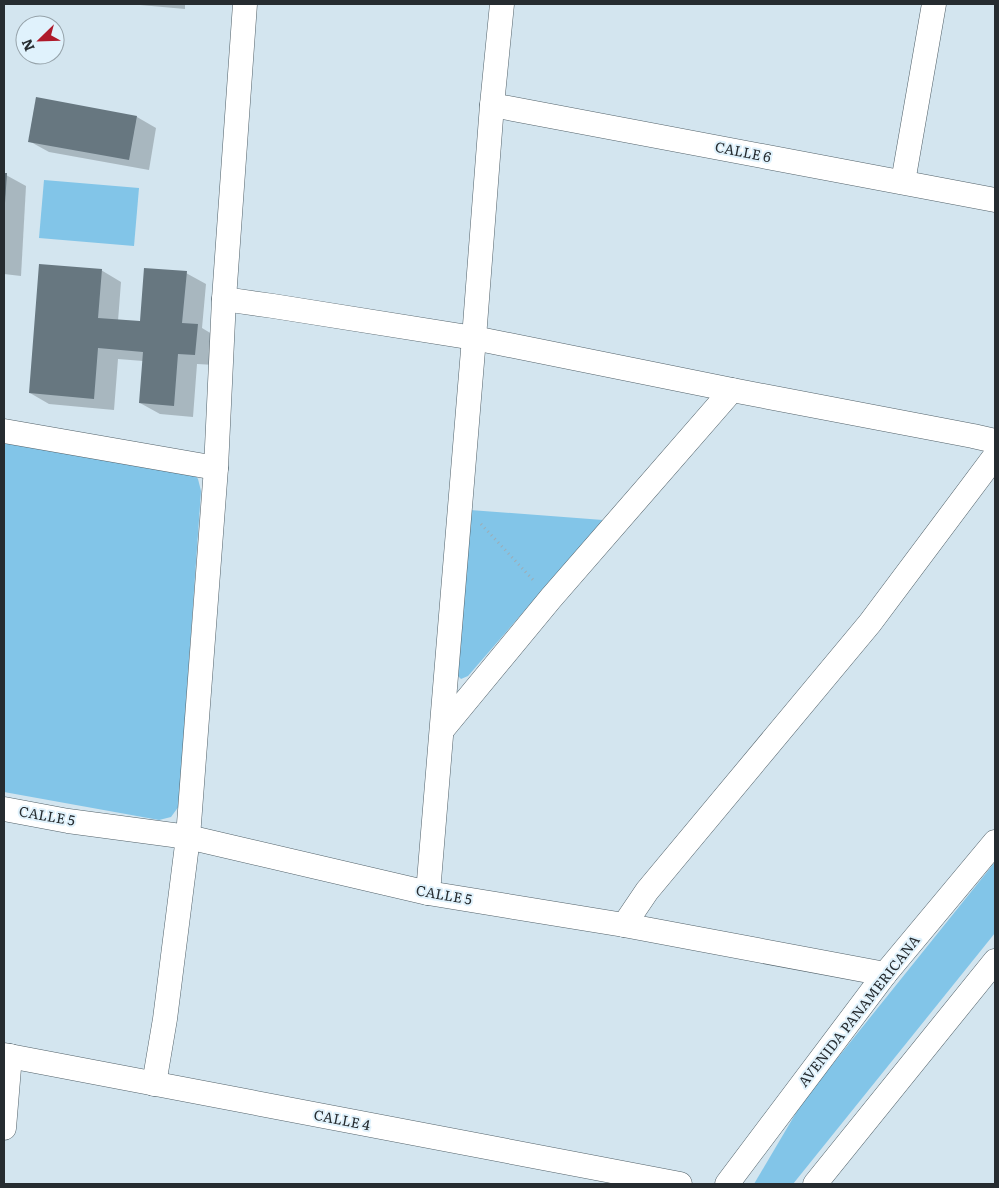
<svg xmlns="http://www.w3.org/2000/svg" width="999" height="1188" font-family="Literata,serif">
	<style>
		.green { fill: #82c5e8 }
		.shadow { fill: #0003 }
		.building { fill: #677780 }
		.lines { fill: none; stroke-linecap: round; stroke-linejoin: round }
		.minor-casing { stroke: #526169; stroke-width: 25 }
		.path { stroke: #9eacb4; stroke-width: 3; stroke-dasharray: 1 4; stroke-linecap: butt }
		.minor { stroke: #fff; stroke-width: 24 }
		.labels { text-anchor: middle; stroke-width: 4; stroke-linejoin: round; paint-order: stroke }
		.street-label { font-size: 14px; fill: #262c30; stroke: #e0f2fc }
	</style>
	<rect width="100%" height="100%" fill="#d3e5ef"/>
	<g class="green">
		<path d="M 44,180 L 139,188 L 134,246 L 39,238 Z"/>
		<path d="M 5,438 L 191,470 L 198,479 L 201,491 L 179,806 L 171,817 L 159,820 L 4,792 L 4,454 Z"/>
		<path d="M 470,510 L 603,520 L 468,676 L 461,679 L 458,676 Z"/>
		<path d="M 995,862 L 995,933 L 793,1184 L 754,1184 L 803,1101 Z"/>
	</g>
	<g class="shadow">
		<path d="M 129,4 L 185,4 L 185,9 Z"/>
		<path d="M 137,117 L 156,128 L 149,170 L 49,152 L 29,141 Z"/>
		<path d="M 4,175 L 6,175 L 26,186 L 21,276 L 4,274 Z"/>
		<path d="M 101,270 L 121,282 L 118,321 L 141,323 L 186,273 L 206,284 L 202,328 L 217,337 L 215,365 L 197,364 L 193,417 L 160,414 L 140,403 L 143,361 L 118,359 L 114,410 L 49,404 L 30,393 Z"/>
	</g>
	<g class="building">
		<path d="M 36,97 L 137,116 L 129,160 L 28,142 Z"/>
		<path d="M 4,173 L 7,173 L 5,203 L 4,203 Z"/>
		<path d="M 39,264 L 102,269 L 98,318 L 140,321 L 144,268 L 187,271 L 182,323 L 198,324 L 195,355 L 178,354 L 174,406 L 139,403 L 143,352 L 98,348 L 94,399 L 29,393 Z"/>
	</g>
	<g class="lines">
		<defs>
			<g id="minor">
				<path d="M 492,105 L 995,200"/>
				<path d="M 903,182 L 934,4"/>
				<path d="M 224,299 L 273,306 L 474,338 L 732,390 L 973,436 L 995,441"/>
				<path d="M 4,431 L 216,468"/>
				<path d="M 442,730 L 551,598 L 732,390"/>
				<path d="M 4,809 L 68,821 L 188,837 L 428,893 L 624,925 L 885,974"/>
				<path d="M 428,893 L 474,338 L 492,105 L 502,4"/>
				<path d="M 624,925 L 647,891 L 870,623 L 995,456"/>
				<path d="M 4,1055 L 680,1184"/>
				<path d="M 154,1084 L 165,1019 L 188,837 L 216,468 L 224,299 L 245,4"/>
				<path d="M 4,1128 L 10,1056"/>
				<path d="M 727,1184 L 885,974 L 995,842"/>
				<path d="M 815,1184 L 995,961"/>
			</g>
		</defs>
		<use href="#minor" class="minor-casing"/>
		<path class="path" d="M 481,524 L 535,582"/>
		<use href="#minor" class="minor"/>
	</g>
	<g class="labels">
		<g class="street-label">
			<text transform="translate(743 152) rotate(11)" y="5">CALLE 6</text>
			<text transform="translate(47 816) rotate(10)" y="5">CALLE 5</text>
			<text transform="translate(444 895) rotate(10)" y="5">CALLE 5</text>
			<text transform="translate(859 1011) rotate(-52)" y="5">AVENIDA PANAMERICANA</text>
			<text transform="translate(342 1120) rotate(11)" y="5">CALLE 4</text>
		</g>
	</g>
	<rect width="999" height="1188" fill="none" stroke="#262c30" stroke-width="10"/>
	<g transform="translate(40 40) rotate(247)"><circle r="24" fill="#e0f2fc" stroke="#96a3aa"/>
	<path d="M0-4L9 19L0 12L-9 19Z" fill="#ae1a2b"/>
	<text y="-8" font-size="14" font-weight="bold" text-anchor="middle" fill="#262c30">N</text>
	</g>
</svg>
